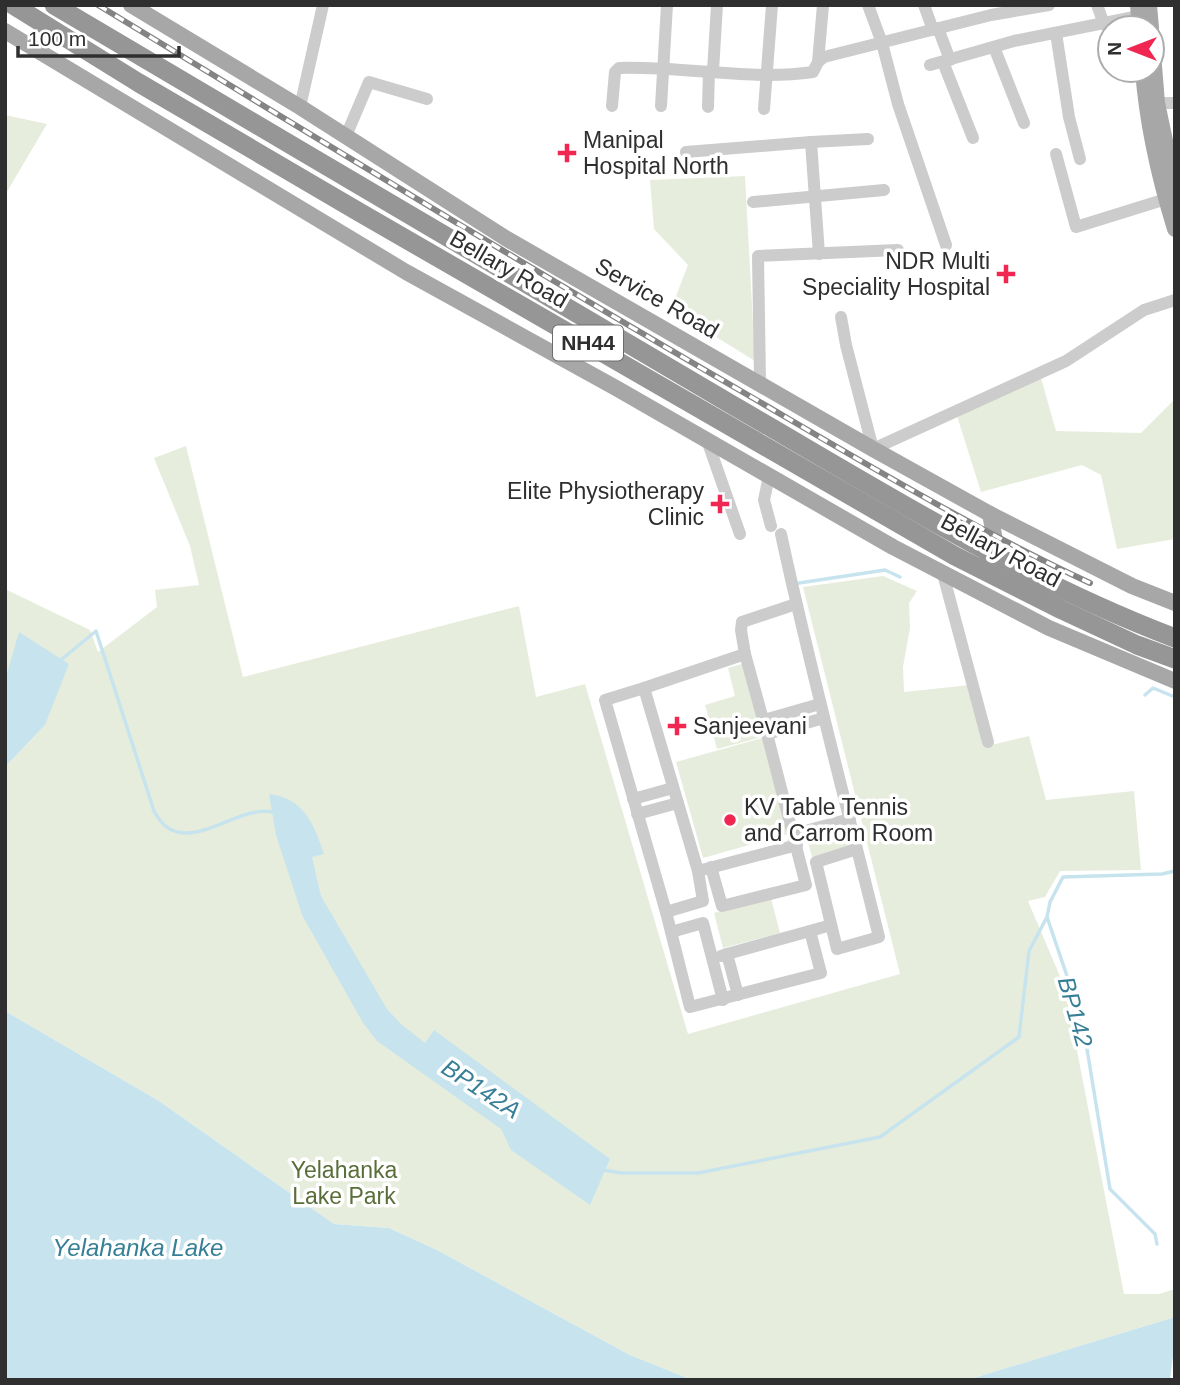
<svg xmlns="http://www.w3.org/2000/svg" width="1180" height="1385" font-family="Helvetica,sans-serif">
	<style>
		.green { fill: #e7eddc }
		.water { fill: #c7e4ee }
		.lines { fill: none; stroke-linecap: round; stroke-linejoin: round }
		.stream { stroke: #c7e4ee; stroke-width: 3.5 }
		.minor { stroke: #ccc; stroke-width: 12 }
		.major { stroke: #a7a7a7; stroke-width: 16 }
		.highway { stroke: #969696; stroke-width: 19 }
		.rail-casing { stroke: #848484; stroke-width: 6 }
		.rail { stroke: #fff; stroke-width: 3.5; stroke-dasharray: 10; stroke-linecap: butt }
		.poi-dot { fill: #f02751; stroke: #fff; stroke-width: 2.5 }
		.labels { text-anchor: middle; stroke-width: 7; stroke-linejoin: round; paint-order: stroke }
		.shield { fill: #fff; stroke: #6d6d6d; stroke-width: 2 }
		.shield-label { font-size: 21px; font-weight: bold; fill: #2f2f2f }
		.poi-label { font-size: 23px; fill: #2f2f2f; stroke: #fff; text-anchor: start }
		.street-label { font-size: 23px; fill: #2f2f2f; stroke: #fff }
		.park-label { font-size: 23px; fill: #596e39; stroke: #fff }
		.water-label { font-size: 24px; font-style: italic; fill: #377f96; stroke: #fff }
	</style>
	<rect width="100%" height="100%" fill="#fff"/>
	<g class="green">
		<path d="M 5,115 L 47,124 L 5,195 Z"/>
		<path d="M 745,176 L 755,361 L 671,309 L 688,265 L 654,229 L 650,180 Z"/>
		<path d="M 1041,378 L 1056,431 L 1141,433 L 1175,399 L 1175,539 L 1117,549 L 1101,475 L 1082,465 L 981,492 L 957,416 Z"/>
		<path d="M 186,446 L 243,677 L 519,606 L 536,697 L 585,684 L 688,1034 L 900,974 L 803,587 L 883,576 L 917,591 L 909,603 L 910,628 L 903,667 L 904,692 L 970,685 L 987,746 L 1029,736 L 1046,800 L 1134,791 L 1141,870 L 1060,871 L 1045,897 L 1028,901 L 1065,988 L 1124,1294 L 1159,1294 L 1175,1289 L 1175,1317 L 967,1380 L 692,1380 L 630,1355 L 437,1250 L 389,1228 L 334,1224 L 159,1101 L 5,1011 L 5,767 L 45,725 L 5,680 L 5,589 L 90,630 L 98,652 L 157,607 L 155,590 L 199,585 L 190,546 L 154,458 Z"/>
		<path d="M 742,664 L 762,737 L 717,749 L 705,705 L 735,696 L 728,668 Z"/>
		<path d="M 766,737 L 792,833 L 703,858 L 676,762 Z"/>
		<path d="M 846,826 L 851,845 L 812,857 L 807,838 Z"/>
		<path d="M 771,898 L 780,933 L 723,948 L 714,913 Z"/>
	</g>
	<g class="water">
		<path d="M 19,632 L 69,664 L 45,725 L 5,767 L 5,680 Z"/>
		<path d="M 269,794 C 304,798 314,824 324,854 L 312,857 L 321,896 L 387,1009 L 401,1024 L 425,1043 L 434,1030 L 610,1159 L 590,1205 L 511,1150 L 501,1129 L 377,1041 L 363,1023 L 302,915 L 276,835 Z"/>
		<path d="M 5,1011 L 159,1101 L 334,1224 L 389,1228 L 437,1250 L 630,1355 L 692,1380 L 5,1380 Z"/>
		<path d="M 1175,1317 L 1175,1341 L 1170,1380 L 967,1380 Z"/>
	</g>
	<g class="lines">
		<g class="stream">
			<path d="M 799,583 L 885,570 L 900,577"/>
			<path d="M 62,659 L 96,631 L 154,811 C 181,864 234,804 273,812"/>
			<path d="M 1145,695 L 1153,688 L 1175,697"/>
			<path d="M 603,1170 L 622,1173 L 698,1173 L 880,1137 L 1019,1037 L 1029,951 L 1047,917"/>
			<path d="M 1157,1244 L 1155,1234 L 1110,1189 L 1087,1049 L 1067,976 L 1047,917 L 1050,902 L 1063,877 L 1162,874 L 1175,871"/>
		</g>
		<g class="minor">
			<path d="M 868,5 L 882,43 L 898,104 L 946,245"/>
			<path d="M 924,5 L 933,30"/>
			<path d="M 1097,5 L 1104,24"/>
			<path d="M 938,28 L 950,60"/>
			<path d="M 1056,33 L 1069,117 L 1080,159"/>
			<path d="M 994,47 L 1024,123"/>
			<path d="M 818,62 L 823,5"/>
			<path d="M 943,62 L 973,138"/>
			<path d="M 930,65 L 1014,41 L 1139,16"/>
			<path d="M 713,71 L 717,5"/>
			<path d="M 1157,103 L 1175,103"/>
			<path d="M 612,106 L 615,72 L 619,68 C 683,66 750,81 813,72 L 818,62 L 824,57 L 991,15 L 1049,5"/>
			<path d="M 661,106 L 667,5"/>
			<path d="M 300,107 L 323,5"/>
			<path d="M 708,107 L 709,71"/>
			<path d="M 764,109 L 772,5"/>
			<path d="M 346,136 L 369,82 L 427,99"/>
			<path d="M 811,142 L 868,139"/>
			<path d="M 686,152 L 811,142 L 819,254"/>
			<path d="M 1056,154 L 1076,227 L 1166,199"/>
			<path d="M 753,202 L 884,190"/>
			<path d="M 841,317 L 846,345 L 873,449 L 1066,361 L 1144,310 L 1175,300"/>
			<path d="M 760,382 L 758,256 L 898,250"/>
			<path d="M 707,440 L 740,534"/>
			<path d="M 769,476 L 764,500 L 771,526"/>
			<path d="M 781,534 C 810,669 846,803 879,937 L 837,949 L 816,862 L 857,849"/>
			<path d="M 943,574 L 988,742"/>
			<path d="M 745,654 L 767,734"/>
			<path d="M 644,688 L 745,654 L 741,630 L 742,622 L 796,604"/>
			<path d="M 764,720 L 820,704"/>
			<path d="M 633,799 L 673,788"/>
			<path d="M 637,814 L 678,803"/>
			<path d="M 794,834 L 850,819"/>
			<path d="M 797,845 L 698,871 L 644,688 L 605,700 L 666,912 L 690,1007 L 821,973 L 810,931 L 831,925"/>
			<path d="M 711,867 L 722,906 L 806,885 L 767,734 L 824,718"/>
			<path d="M 666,912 L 703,901 L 698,871"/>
			<path d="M 671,932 L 703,923 L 723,1000"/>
			<path d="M 727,954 L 810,931"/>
			<path d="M 721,956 L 727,954 L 738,995"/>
		</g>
		<g class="major">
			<path d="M 131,5 L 300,107 L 507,239 L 873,449 L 990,514 L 1132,586 L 1175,603"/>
			<path d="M 1138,5 L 1140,28"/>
			<path d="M 1149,5 L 1151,28"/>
			<path d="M 5,31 L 406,272 L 616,388 L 893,547 L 1049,628 L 1175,681"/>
			<path d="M 1152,41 L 1157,103 L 1175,188"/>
			<path d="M 1143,70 C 1147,124 1159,177 1175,229"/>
			<path d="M 986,562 L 995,540 L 990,514"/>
		</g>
		<g class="highway">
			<path d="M 13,5 L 139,83 L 359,212 L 955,556 L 1062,610 L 1137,645 L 1175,659"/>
			<path d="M 54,5 C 281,138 507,274 734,406 C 878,489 1019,579 1175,638"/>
		</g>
		<defs>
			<path id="rail" d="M 98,5 C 312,135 525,266 741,391 C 856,458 970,527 1090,583"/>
		</defs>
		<use href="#rail" class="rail-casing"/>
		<use href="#rail" class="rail"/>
	</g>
	<g class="poi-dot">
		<path d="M563.5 142.5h7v7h7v7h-7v7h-7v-7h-7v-7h7z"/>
		<path d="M1002.5 263.5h7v7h7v7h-7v7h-7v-7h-7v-7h7z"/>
		<path d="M716.5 493.5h7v7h7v7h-7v7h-7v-7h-7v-7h7z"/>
		<path d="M673.5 715.5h7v7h7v7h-7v7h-7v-7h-7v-7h7z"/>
		<circle cx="730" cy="820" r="7"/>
	</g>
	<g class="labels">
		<rect class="shield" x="553" y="325.5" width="70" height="35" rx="5"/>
		<g class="shield-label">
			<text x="588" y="350">NH44</text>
		</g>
		<g class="poi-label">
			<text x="583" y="148">Manipal<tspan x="583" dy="26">Hospital North</tspan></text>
			<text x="990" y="269" text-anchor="end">NDR Multi<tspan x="990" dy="26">Speciality Hospital</tspan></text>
			<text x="704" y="499" text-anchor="end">Elite Physiotherapy<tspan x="704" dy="26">Clinic</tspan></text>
			<text x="693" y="734">Sanjeevani</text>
			<text x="744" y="815">KV Table Tennis<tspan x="744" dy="26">and Carrom Room</tspan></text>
		</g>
		<g class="street-label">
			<text transform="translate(509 269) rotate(30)" y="8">Bellary Road</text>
			<text transform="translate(657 298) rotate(30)" y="8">Service Road</text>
			<text transform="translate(1001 550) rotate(28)" y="8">Bellary Road</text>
		</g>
		<g class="park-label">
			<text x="344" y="1178">Yelahanka<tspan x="344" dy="26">Lake Park</tspan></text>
		</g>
		<g class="water-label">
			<text transform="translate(1075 1012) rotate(74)" y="8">BP142</text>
			<text transform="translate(481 1089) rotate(33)" y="8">BP142A</text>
			<text x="138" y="1256">Yelahanka Lake</text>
		</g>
	</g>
	<rect width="1180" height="1385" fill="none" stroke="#2f2f2f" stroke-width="14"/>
	<g transform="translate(1131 49) rotate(270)"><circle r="33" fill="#ffffff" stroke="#acacac" stroke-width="2"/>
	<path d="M0-5L12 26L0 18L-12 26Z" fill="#f02751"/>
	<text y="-10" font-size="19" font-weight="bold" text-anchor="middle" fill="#2f2f2f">N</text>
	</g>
	<path d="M18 46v10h161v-10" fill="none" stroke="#2f2f2f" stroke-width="3.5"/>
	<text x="28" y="46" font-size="21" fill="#2f2f2f" stroke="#ffffff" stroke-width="5" paint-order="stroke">100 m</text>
</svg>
